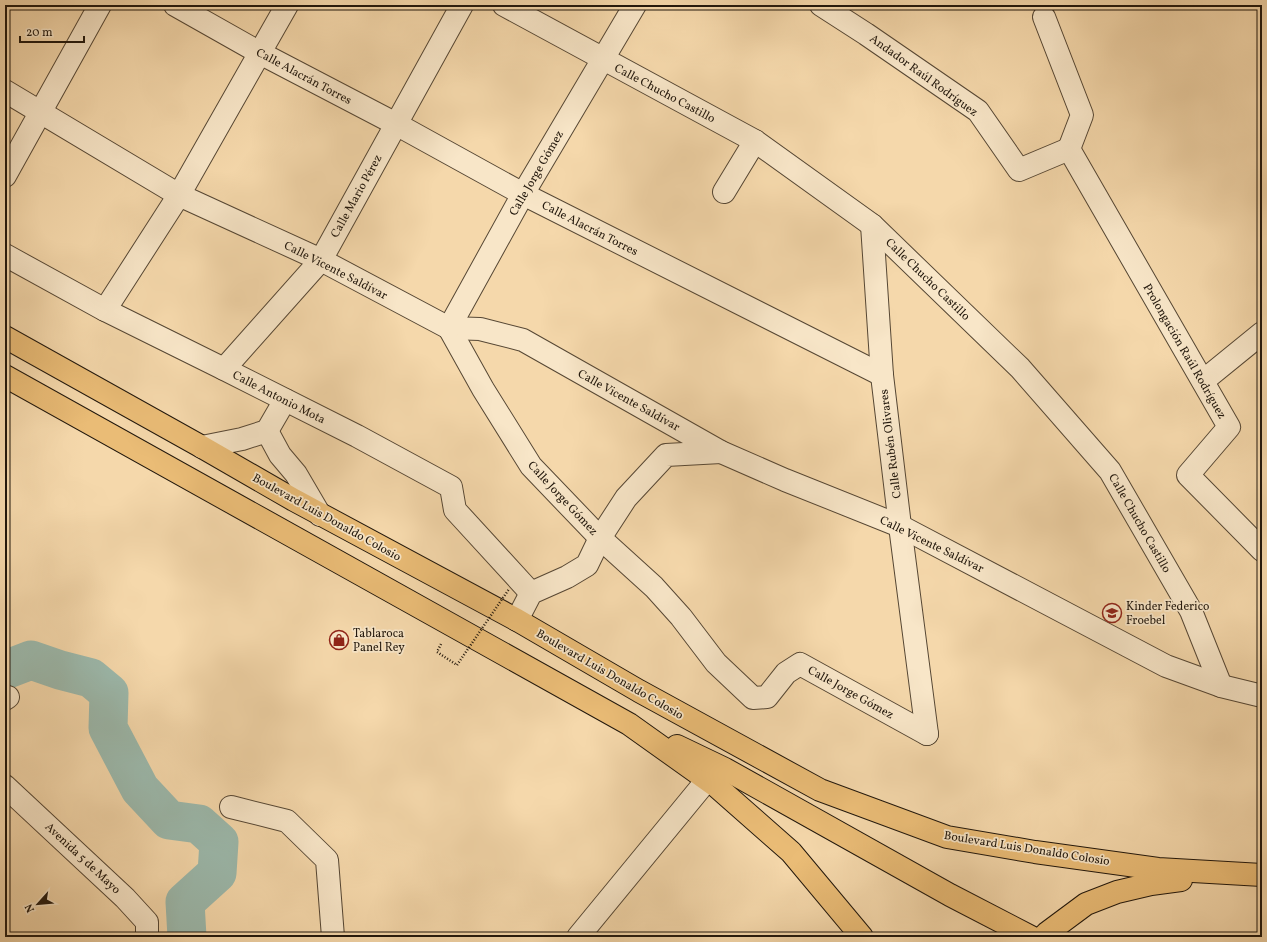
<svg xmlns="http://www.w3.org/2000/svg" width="1267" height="942" font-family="Vollkorn,serif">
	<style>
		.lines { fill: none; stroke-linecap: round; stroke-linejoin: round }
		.river { stroke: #9cb9ac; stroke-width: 39 }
		.minor-casing { stroke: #564734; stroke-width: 24 }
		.highway-casing { stroke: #21170c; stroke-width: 24 }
		.path { stroke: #21170c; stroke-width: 2.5; stroke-dasharray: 1 2; stroke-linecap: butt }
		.minor { stroke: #f8e6c8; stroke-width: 22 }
		.highway { stroke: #eabc76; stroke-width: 22 }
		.path-bridge { stroke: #21170c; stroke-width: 2.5; stroke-dasharray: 1 2; stroke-linecap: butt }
		.labels { text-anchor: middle; stroke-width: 3.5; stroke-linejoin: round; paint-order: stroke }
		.street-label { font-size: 12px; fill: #21170c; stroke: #f8e6c8 }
		.poi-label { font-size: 12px; fill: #21170c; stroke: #f8e6c8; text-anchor: start }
	</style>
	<rect width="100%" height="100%" fill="#f5d8ab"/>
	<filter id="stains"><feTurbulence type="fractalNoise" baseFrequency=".005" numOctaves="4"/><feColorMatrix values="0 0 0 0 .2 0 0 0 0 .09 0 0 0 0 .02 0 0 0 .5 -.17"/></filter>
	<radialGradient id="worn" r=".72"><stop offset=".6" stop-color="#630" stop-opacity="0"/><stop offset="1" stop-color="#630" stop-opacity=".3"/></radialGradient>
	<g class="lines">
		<path class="river" d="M 5,670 L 31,660 L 60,670 L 91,678 L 109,693 L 108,728 L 140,789 L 169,820 L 199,824 L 219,842 L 217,873 L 185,902 L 187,937"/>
		<defs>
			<g id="minor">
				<path d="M 175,5 L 260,53 L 396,124 L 523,194 L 882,375"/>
				<path d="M 504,5 L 755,141 L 872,225 L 1020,368 L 1110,471 L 1191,611 L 1221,686"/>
				<path d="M 821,5 L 866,34 L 978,111 L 1019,170 L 1069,149"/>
				<path d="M 1044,17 L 1082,115 L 1069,149"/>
				<path d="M 5,91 L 179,195 L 321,260 L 449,328 L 480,329 L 523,340 L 721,452 L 785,480 L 900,526 L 1166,666 L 1221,686 L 1262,696"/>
				<path d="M 1069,149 L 1229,427 L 1188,475 L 1262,550"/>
				<path d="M 5,176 L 100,5"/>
				<path d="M 724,192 L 755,141"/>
				<path d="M 872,225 L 882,375 L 900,526 L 927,734"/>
				<path d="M 5,255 L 105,310 L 224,369 L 357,436 L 451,487 L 455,510 L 531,593"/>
				<path d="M 105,310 L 179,195 L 287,5"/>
				<path d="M 449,328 L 483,389 L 531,466 L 600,538 L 654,587 L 681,617 L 716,663 L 753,698 L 767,697 L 786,673 L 800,664 L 927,734"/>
				<path d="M 449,328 L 523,194 L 635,5"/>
				<path d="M 224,369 L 321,260 L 462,5"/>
				<path d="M 1203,381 L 1262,333"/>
				<path d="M 267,431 L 280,455 L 296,474 L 320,515"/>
				<path d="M 202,447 L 242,439 L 267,431 L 285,400"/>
				<path d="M 517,620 L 531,593 L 567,577 L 587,565 L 600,538 L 626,498 L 666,455 L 721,452"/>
				<path d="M 5,699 L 8,697"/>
				<path d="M 5,786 L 125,898 L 147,922 L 147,937"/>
				<path d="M 231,807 L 287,821 L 327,860 L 333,937"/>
				<path d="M 578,937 L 707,780"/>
			</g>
			<g id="highway">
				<path d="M 5,337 L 202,447 L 294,500 L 517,620 L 639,691 L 820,790 L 947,837 L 1035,852 L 1158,869 L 1262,875"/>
				<path d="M 5,376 L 629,724 L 716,786 L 791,852 L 862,937"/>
				<path d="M 677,746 L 725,769 L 950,895 L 1031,937"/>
				<path d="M 1043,937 L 1047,933 L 1086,904 L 1117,892 L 1151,884 L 1181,880"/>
			</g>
		</defs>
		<use href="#minor" class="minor-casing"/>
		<use href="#highway" class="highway-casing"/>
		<path class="path" d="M 441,644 L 437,652 L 457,665"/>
		<use href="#minor" class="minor"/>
		<use href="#highway" class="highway"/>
		<path class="path-bridge" d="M 457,665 L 509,589"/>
	</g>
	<defs>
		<symbol id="school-ring" viewBox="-11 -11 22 22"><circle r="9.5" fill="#f8e6c8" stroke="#8f2418" stroke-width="1.5"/><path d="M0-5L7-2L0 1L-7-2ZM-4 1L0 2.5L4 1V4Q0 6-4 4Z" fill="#8f2418"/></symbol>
		<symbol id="shop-ring" viewBox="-11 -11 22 22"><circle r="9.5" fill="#f8e6c8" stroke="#8f2418" stroke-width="1.5"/><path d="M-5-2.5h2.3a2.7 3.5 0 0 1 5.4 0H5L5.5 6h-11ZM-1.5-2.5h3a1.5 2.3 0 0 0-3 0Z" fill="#8f2418"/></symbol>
	</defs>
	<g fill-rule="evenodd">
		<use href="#school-ring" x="1101" y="602" width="22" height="22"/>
		<use href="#shop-ring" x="328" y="629" width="22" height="22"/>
	</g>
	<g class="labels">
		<g class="street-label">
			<text transform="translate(924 75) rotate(36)" y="4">Andador Raúl Rodríguez</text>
			<text transform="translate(304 76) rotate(28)" y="4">Calle Alacrán Torres</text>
			<text transform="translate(665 93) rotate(28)" y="4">Calle Chucho Castillo</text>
			<text transform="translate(536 173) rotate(-60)" y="4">Calle Jorge Gómez</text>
			<text transform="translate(356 196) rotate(-61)" y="4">Calle Mario Pérez</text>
			<text transform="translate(590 228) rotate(27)" y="4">Calle Alacrán Torres</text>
			<text transform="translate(336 270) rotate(27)" y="4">Calle Vicente Saldívar</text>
			<text transform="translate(928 279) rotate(44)" y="4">Calle Chucho Castillo</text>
			<text transform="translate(1185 351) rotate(60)" y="4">Prolongación Raúl Rodríguez</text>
			<text transform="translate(279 397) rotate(27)" y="4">Calle Antonio Mota</text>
			<text transform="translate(629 400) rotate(29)" y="4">Calle Vicente Saldívar</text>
			<text transform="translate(890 444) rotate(-97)" y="4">Calle Rubén Olivares</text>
			<text transform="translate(563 498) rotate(47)" y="4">Calle Jorge Gómez</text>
			<text transform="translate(327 517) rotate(29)" y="4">Boulevard Luis Donaldo Colosio</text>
			<text transform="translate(1140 523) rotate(60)" y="4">Calle Chucho Castillo</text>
			<text transform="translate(932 544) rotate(26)" y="4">Calle Vicente Saldívar</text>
			<text transform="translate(610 674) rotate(30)" y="4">Boulevard Luis Donaldo Colosio</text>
			<text transform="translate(851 692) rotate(29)" y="4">Calle Jorge Gómez</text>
			<text transform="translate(1027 848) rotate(9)" y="4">Boulevard Luis Donaldo Colosio</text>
			<text transform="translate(83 858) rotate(43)" y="4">Avenida 5 de Mayo</text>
		</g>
		<g class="poi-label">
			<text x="1126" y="610">Kinder Federico<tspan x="1126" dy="14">Froebel</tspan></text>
			<text x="353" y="637">Tablaroca<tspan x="353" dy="14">Panel Rey</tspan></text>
		</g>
	</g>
	<rect width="1267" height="942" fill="none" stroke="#f5d8ab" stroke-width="20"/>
	<rect x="6" y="6" width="1255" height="930" fill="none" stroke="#21170c" stroke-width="2"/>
	<rect x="10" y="10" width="1247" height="922" fill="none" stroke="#21170c"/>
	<g transform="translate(38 904) rotate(243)" stroke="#f8e6c8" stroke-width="3" paint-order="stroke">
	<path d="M0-3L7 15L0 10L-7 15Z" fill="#21170c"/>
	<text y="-6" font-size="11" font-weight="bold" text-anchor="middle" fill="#21170c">N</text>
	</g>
	<path d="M20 36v6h64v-6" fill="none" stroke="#21170c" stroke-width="2"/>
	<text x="26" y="36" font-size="12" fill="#21170c" stroke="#f8e6c8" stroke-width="3" paint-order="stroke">20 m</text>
	<rect width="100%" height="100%" filter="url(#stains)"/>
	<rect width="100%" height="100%" fill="url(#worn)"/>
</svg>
